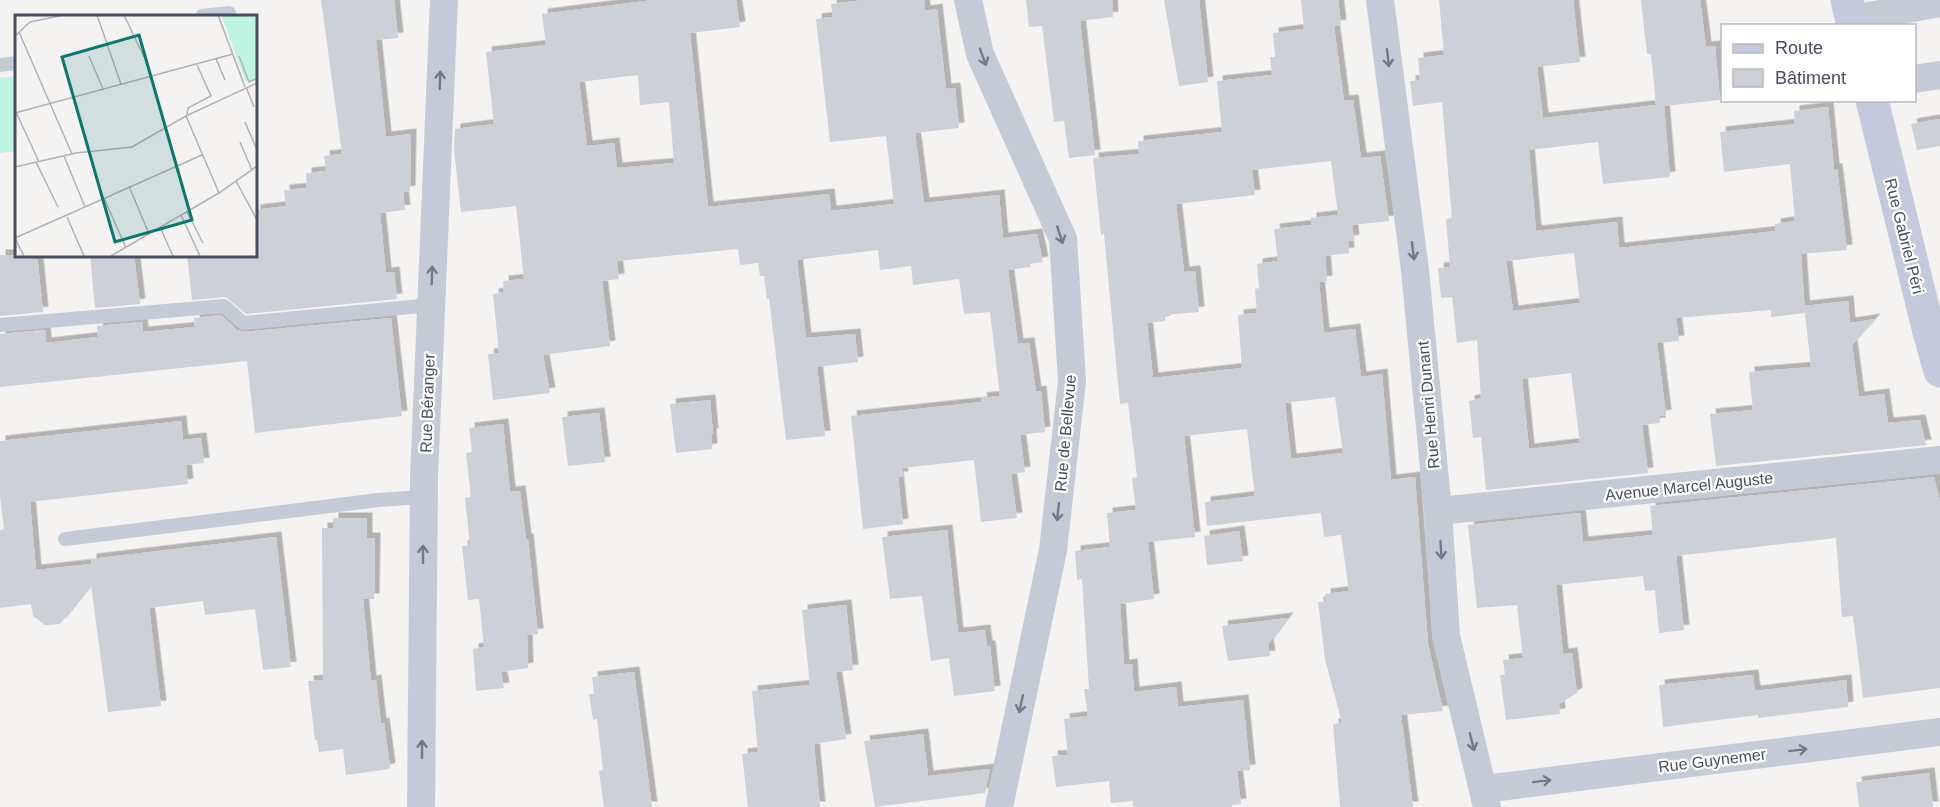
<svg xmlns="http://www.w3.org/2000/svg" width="1940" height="807" font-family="Helvetica,sans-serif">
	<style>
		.green { fill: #bff3e2 }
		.building { fill: #ced0d7; fill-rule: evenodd; filter: url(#shadow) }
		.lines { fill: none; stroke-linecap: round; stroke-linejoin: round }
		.lane { stroke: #c5cad7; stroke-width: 14 }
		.street { stroke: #c5cad7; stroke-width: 28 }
		.secondary { stroke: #c4c9db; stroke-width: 33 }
		.oneway { stroke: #74798a }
		.labels { text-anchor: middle; stroke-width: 4.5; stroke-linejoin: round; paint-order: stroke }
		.street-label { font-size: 16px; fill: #484e61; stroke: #fff }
		.inset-road { fill: none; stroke: #afb1b8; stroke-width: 1.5 }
		.view { fill: #0f766e; fill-opacity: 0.15; stroke: #0f766e; stroke-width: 3 }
		.inset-edge { fill: none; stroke: #484e61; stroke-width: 3 }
	</style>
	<defs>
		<filter id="shadow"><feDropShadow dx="5.5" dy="-5.5" stdDeviation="0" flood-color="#0004"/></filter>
	</defs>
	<rect width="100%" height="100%" fill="#f4f3f2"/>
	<path class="green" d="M 16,76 L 16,151 L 0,153 L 0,78 Z"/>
	<g class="building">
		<path d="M 321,0 L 394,0 L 398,38 L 376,40 L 386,137 L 411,134 L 410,191 L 403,192 L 405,210 L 380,213 L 386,273 L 394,272 L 397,299 L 246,314 L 226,297 L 192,300 L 187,255 L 255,255 L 255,210 L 286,206 L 284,190 L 307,188 L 306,173 L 326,171 L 324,156 L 342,154 Z"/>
		<path d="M 654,0 L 736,0 L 740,27 L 690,33 L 708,207 L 829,194 L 831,211 L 894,204 L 886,136 L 830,142 L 816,19 L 833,17 L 831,4 L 865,0 L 924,0 L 925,11 L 937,9 L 946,89 L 955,88 L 959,128 L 915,133 L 924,203 L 999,195 L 1003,238 L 1037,234 L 1043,262 L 1030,264 L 1031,267 L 1008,270 L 1018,344 L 1029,343 L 1036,392 L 1041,391 L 1045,432 L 1020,435 L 1025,472 L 1011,474 L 1017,518 L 981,522 L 974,460 L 902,468 L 903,477 L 898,477 L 903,524 L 863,529 L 851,416 L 982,402 L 981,398 L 1000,396 L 990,312 L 964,314 L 959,279 L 913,285 L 911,266 L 880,270 L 878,250 L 797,260 L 806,338 L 855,334 L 858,362 L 817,367 L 825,436 L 786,440 L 769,298 L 767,299 L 764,276 L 760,276 L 758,263 L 740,265 L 738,249 L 617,261 L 619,279 L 602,281 L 610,346 L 543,355 L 550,393 L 493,400 L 488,354 L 499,353 L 493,294 L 504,292 L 503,281 L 524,279 L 516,206 L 461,212 L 454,150 L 455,129 L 494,124 L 486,52 L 546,45 L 542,14 ZM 638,75 L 640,105 L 669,102 L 674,163 L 617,168 L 614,143 L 587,146 L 579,82 Z"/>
		<path d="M 1026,0 L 1112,0 L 1113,17 L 1080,21 L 1095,155 L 1069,158 L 1064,121 L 1054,122 L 1042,26 L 1029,27 Z"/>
		<path d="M 1164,0 L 1199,0 L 1208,82 L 1179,86 Z"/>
		<path d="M 1301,0 L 1338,0 L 1341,25 L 1334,26 L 1344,101 L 1353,100 L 1361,158 L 1380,156 L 1389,221 L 1352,225 L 1354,240 L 1348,241 L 1349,253 L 1325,256 L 1327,281 L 1319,282 L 1324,333 L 1355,329 L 1361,377 L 1382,374 L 1391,480 L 1415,477 L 1428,644 L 1443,711 L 1401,715 L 1413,807 L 1340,807 L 1333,724 L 1342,723 L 1325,659 L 1318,602 L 1326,602 L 1325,594 L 1349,591 L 1341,535 L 1324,537 L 1321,513 L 1207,526 L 1205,502 L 1255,496 L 1247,429 L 1184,436 L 1195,537 L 1148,542 L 1154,599 L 1120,604 L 1124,665 L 1132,664 L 1134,692 L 1176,687 L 1178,707 L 1243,700 L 1250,770 L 1237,771 L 1241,804 L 1232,805 L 1232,807 L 1133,807 L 1133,801 L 1111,803 L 1109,781 L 1056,787 L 1052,756 L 1068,755 L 1064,719 L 1088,716 L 1084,689 L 1089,689 L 1082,579 L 1077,580 L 1075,551 L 1110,547 L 1107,513 L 1136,510 L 1132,478 L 1137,477 L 1128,403 L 1120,404 L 1104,234 L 1101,235 L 1093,158 L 1139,154 L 1138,141 L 1222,132 L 1217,81 L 1272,75 L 1270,57 L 1275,57 L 1273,33 L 1304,29 ZM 1331,161 L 1338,215 L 1311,218 L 1311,225 L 1274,229 L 1278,261 L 1257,264 L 1259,288 L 1255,289 L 1257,313 L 1238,315 L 1242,368 L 1153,378 L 1147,323 L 1165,321 L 1165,315 L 1199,312 L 1195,271 L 1184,272 L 1176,204 L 1255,195 L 1252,170 ZM 1335,397 L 1343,453 L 1291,459 L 1285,403 Z"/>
		<path d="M 1439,0 L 1573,0 L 1580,62 L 1537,67 L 1543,118 L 1656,105 L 1651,54 L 1647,54 L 1641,0 L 1700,0 L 1706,47 L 1715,46 L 1720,100 L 1664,106 L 1670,177 L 1603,184 L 1598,142 L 1529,150 L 1536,231 L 1617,222 L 1619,248 L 1776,231 L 1775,224 L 1795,221 L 1790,164 L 1724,172 L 1720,132 L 1795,124 L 1794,111 L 1828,107 L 1834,169 L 1837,169 L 1847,250 L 1801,254 L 1805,313 L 1771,317 L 1771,310 L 1676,318 L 1679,341 L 1657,343 L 1666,415 L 1660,416 L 1660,423 L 1642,425 L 1648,473 L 1486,490 L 1481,437 L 1473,438 L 1469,401 L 1481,398 L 1477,340 L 1457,343 L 1452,297 L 1441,298 L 1438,268 L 1450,267 L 1446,219 L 1452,218 L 1442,102 L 1413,106 L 1410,81 L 1420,80 L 1418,58 L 1444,55 ZM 1574,253 L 1580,303 L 1513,311 L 1506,261 ZM 1571,373 L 1580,443 L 1529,449 L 1522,379 Z"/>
		<path d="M 1940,119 L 1940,146 L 1917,150 L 1911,124 Z"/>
		<path d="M 0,255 L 37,255 L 43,312 L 0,316 Z"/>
		<path d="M 90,255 L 134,255 L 140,304 L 95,308 Z"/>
		<path d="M 1848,301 L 1850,323 L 1875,319 L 1852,345 L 1859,397 L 1884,394 L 1888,423 L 1920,420 L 1926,445 L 1716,466 L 1710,414 L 1753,410 L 1749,372 L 1811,367 L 1804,306 Z"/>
		<path d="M 221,315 L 237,330 L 244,332 L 391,318 L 402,416 L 255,433 L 247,361 L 0,387 L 0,334 L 45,330 L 46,343 L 98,337 L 97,326 L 142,322 L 143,332 L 195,327 L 194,318 Z"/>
		<path d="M 710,400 L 713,434 L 711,434 L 712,449 L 676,453 L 670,404 Z"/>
		<path d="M 599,413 L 605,462 L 568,466 L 562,417 Z"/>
		<path d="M 181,421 L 183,440 L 201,438 L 204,463 L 186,465 L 188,484 L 30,502 L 36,570 L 91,564 L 91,559 L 276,537 L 291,667 L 263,670 L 255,609 L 205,615 L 203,601 L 149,608 L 161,706 L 108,712 L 91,585 L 60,624 L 45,625 L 33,616 L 31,604 L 0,608 L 0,530 L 4,529 L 0,496 L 0,441 Z"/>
		<path d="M 503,424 L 510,492 L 520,491 L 526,539 L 528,539 L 538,634 L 527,635 L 528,668 L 501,672 L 504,688 L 476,691 L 473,649 L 484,647 L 479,599 L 468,600 L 462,546 L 470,545 L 465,498 L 471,497 L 466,453 L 472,452 L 469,428 Z"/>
		<path d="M 1934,477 L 1940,501 L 1940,688 L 1863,698 L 1853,616 L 1842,617 L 1836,538 L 1676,556 L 1684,630 L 1659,633 L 1655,590 L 1645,591 L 1643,576 L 1556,585 L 1563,654 L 1572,653 L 1577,693 L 1559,704 L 1560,714 L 1506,720 L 1500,675 L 1505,675 L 1503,660 L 1523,658 L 1517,605 L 1477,608 L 1468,525 L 1580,513 L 1583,542 L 1653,535 L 1650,506 Z"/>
		<path d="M 333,518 L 367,518 L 367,538 L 375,538 L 374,599 L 363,599 L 371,681 L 376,680 L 381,724 L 384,723 L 390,767 L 389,769 L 346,775 L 343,749 L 319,752 L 317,740 L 315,740 L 308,681 L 323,680 L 322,528 L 333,528 Z"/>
		<path d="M 947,530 L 958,633 L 985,630 L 987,646 L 990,646 L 995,691 L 954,696 L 949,658 L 931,661 L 922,596 L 890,599 L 882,537 Z"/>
		<path d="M 1239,531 L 1243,561 L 1207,565 L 1204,536 Z"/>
		<path d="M 846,605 L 853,670 L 836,672 L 846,739 L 814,744 L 820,807 L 748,807 L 742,754 L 758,752 L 752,691 L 810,685 L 802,610 Z"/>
		<path d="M 1288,618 L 1268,644 L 1270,656 L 1228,661 L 1222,626 Z"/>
		<path d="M 634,672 L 652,807 L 604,807 L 599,771 L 603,770 L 597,719 L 593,720 L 589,694 L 594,694 L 592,677 Z"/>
		<path d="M 1753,675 L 1755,691 L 1846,680 L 1848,707 L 1758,718 L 1758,715 L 1663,727 L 1659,685 Z"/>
		<path d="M 923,734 L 928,776 L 990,769 L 985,793 L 875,807 L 864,741 Z"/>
		<path d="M 1929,773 L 1933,807 L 1859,807 L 1856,782 Z"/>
	</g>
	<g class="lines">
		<g class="lane">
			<path d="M 202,16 L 229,13"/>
			<path d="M 0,65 L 16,63"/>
			<path d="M 0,325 L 224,306 L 243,323 L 431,305"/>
			<path d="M 65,539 L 378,500 L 423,497"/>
		</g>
		<g class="street">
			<path d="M 968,0 L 980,54 L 1063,239 L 1072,381 L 1053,550 L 999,807"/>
			<path d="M 1380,0 L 1415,270 L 1438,511 L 1446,636 L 1487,807"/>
			<path d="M 1852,19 L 1940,3"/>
			<path d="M 1914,79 L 1940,75"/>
			<path d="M 1438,511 L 1940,460"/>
			<path d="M 1484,789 L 1940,732"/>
			<path d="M 421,807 L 424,478 L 444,0"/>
		</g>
		<g class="secondary">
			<path d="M 1847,0 L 1853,26"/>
			<path d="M 1872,100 L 1928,328 L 1940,371"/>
		</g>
	</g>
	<defs><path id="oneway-shaft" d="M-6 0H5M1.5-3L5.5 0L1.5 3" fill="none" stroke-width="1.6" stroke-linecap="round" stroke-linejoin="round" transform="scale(1.5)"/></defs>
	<g class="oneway">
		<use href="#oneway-shaft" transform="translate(983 57) rotate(70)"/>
		<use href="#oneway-shaft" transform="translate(1388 58) rotate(83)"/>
		<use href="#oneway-shaft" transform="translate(440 80) rotate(-88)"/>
		<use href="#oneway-shaft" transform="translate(1060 235) rotate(72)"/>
		<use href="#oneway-shaft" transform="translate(1413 251) rotate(83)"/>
		<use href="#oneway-shaft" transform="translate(432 275) rotate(-88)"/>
		<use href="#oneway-shaft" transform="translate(1058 512) rotate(96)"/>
		<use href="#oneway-shaft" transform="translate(1441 550) rotate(87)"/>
		<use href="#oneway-shaft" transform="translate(423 554) rotate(-90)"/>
		<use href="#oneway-shaft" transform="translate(1021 704) rotate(102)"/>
		<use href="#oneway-shaft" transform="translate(1472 742) rotate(76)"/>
		<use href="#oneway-shaft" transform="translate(422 749) rotate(-90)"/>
		<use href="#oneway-shaft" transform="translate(1798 750) rotate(-7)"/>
		<use href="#oneway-shaft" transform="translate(1542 781) rotate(-7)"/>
	</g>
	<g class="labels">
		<g class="street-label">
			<text transform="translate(1905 236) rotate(76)" y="6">Rue Gabriel Péri</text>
			<text transform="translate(427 403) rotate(-88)" y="6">Rue Béranger</text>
			<text transform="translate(1428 405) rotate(-95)" y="6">Rue Henri Dunant</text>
			<text transform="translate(1065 433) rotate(-85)" y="6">Rue de Bellevue</text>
			<text transform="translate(1689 486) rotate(-6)" y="6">Avenue Marcel Auguste</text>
			<text transform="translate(1712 760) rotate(-7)" y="6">Rue Guynemer</text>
		</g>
	</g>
	<g transform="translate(15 15)">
		<rect width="242" height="242" fill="#f4f3f2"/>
		<path d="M 206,0 L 241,0 L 241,66 L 231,67 Z" fill="#bff3e2"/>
		<path class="inset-road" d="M 82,0 L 106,69M 109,0 L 129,42M 203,0 L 230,72M 4,17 L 57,139M 0,21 L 15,7 L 49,0M 74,41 L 88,74M 224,41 L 234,67 L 241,64M 201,44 L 210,65M 231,72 L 239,92M 1,97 L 24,147M 0,98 L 218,39M 172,100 L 173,93 L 196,81 L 182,50M 171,101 L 204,178M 230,107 L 242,135M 225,127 L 237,155M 49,141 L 70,192M 21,147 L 43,192M 0,152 L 61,138 L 117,132 L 171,101 L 242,68M 221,166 L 242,205M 114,171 L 134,219M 89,183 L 111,233M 172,197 L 188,228M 166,200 L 185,241M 52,202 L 69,241M 145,212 L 158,241M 0,223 L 187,140M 0,223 L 9,241M 96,241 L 204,178 L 242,151"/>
		<path class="view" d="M 124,20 L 177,205 L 100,227 L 47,42 Z"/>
		<rect width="242" height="242" class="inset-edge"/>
	</g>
	<rect x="1721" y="24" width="195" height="78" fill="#ffffff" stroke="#b6b8c0" stroke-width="1.5"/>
	<rect x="1733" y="44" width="30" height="9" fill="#c4c9db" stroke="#b6b8c0" stroke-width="1.5"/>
	<text x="1775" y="54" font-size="18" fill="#484e61">Route</text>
	<rect x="1733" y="69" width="30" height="18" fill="#ced0d7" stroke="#b6b8c0" stroke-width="1.5"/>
	<text x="1775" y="84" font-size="18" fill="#484e61">Bâtiment</text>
</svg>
